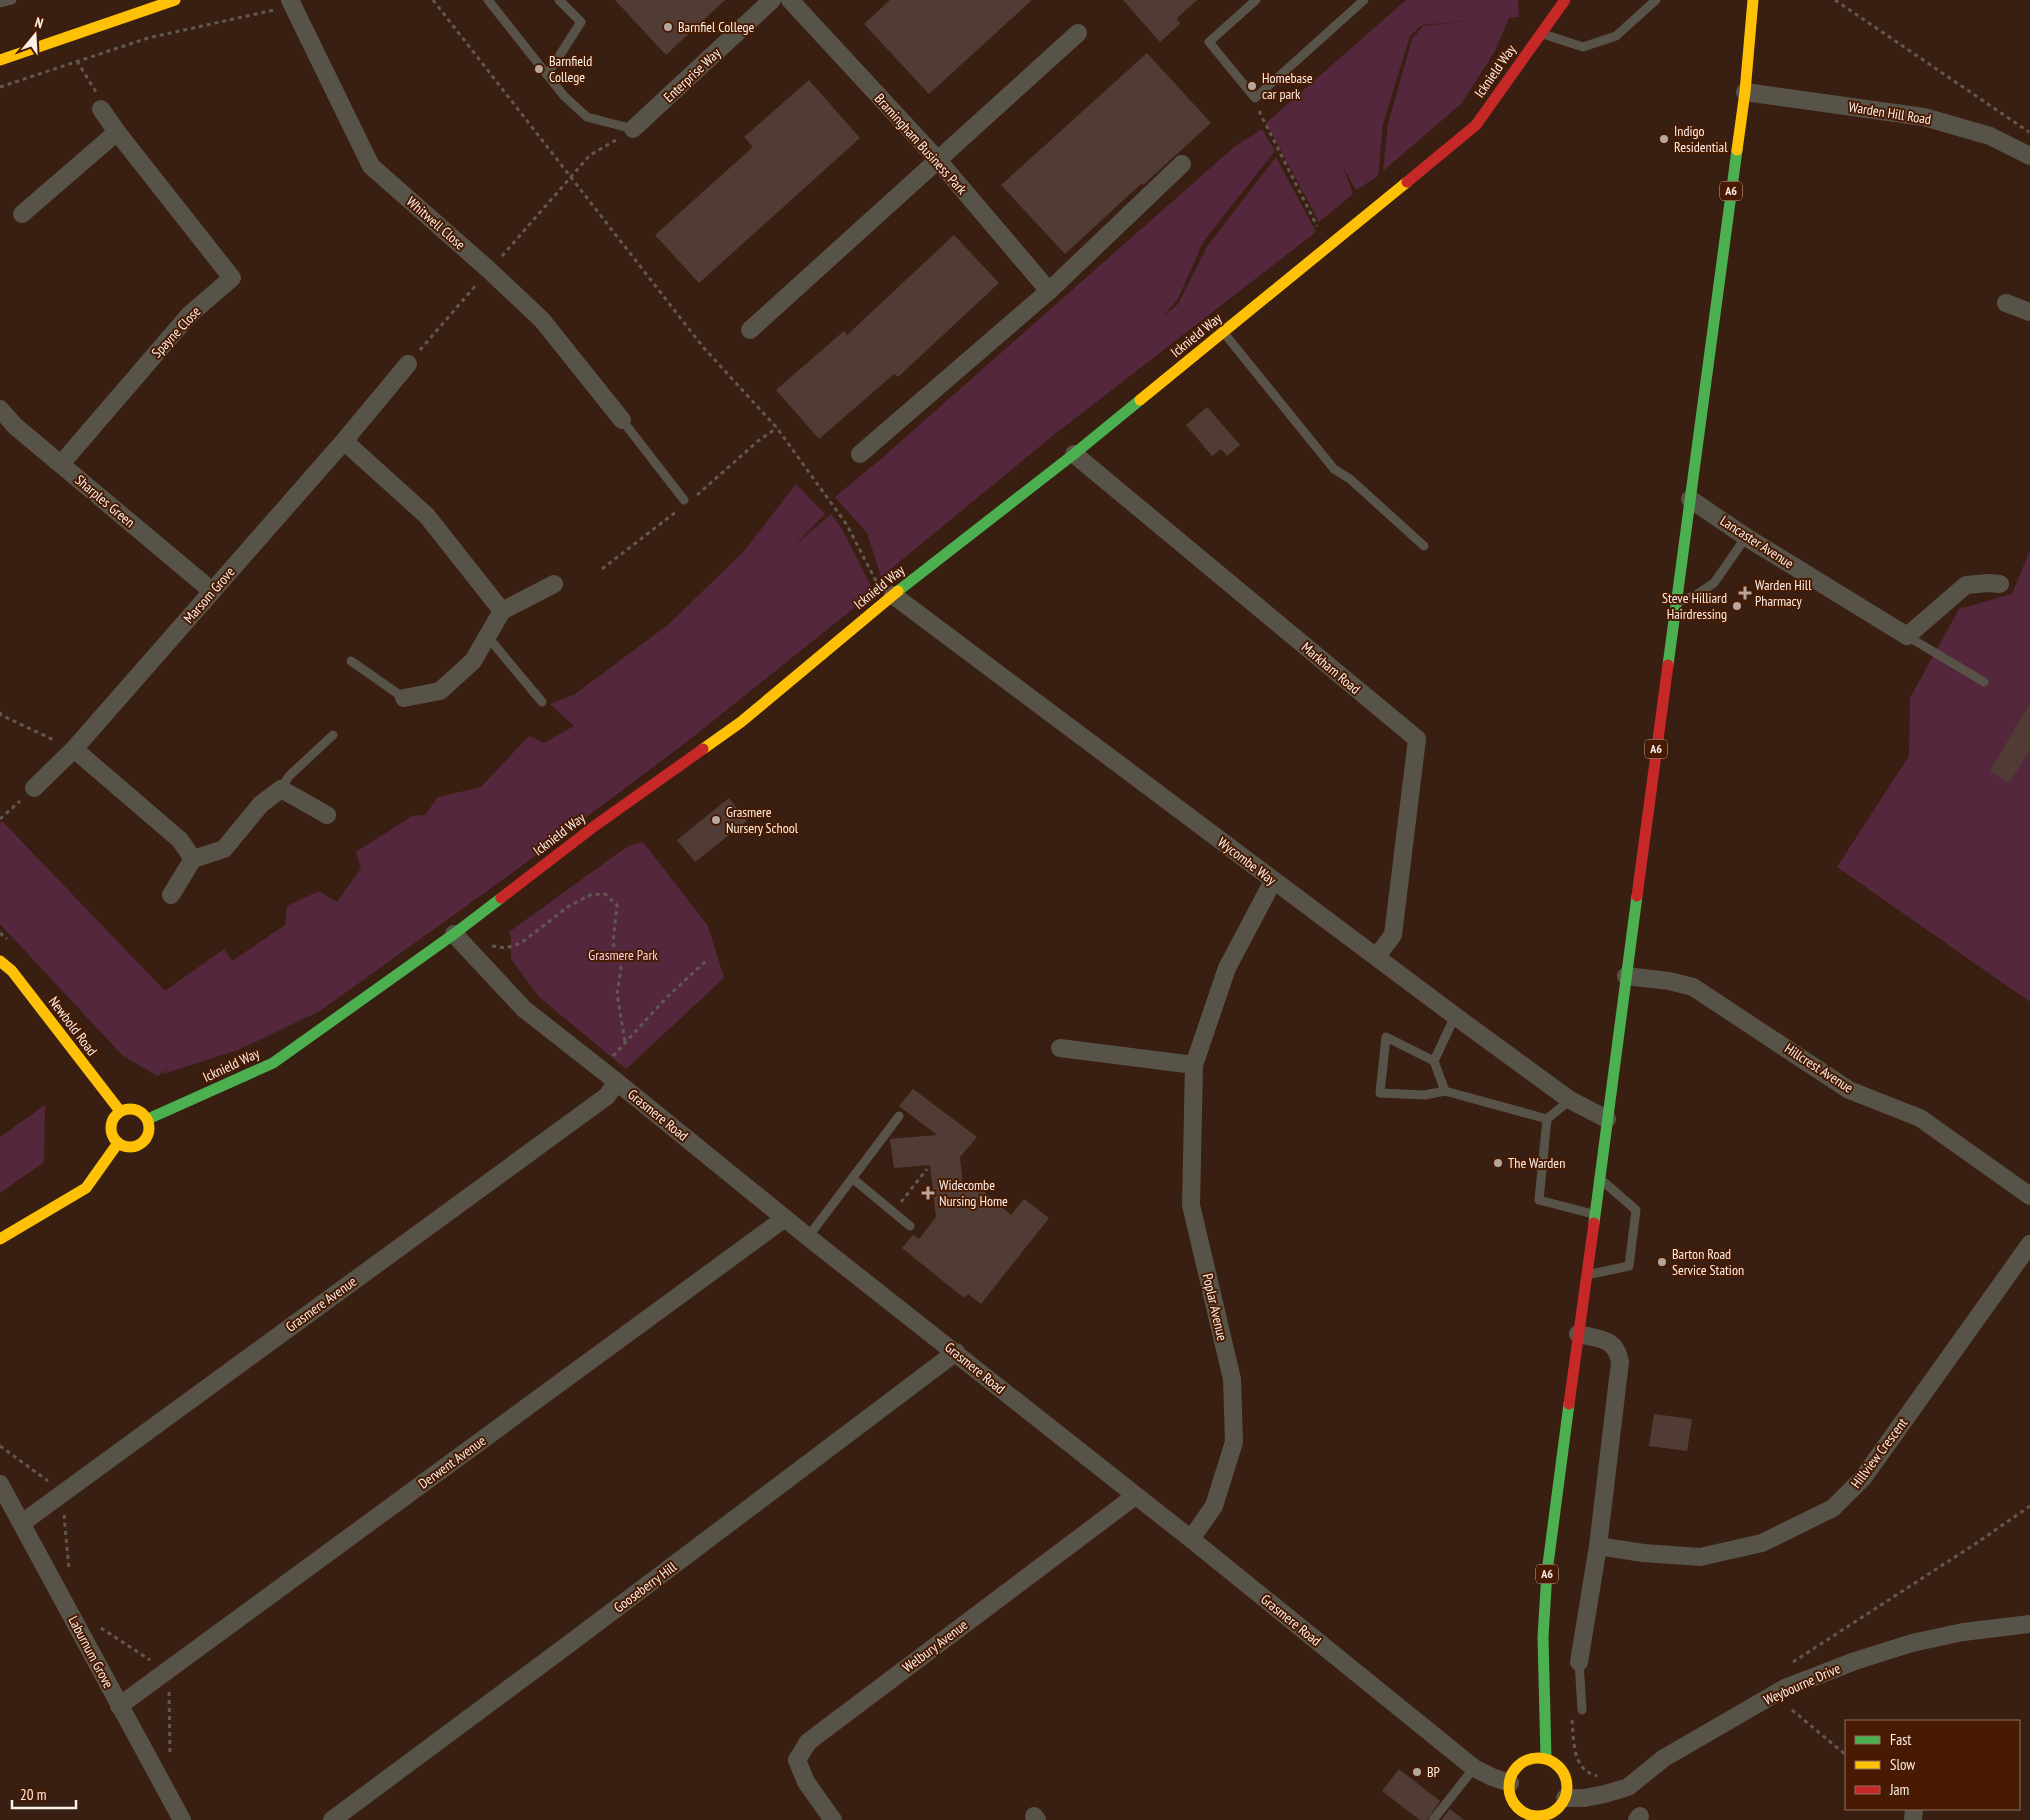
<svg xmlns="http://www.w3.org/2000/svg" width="2030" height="1820" font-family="'PT Sans Narrow',sans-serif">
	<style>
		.green { fill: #55273d }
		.building { fill: #513c35 }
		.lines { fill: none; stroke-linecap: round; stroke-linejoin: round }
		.path { stroke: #61594f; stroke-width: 3; stroke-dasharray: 4 4; stroke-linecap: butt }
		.lane { stroke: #585348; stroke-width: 9 }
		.street { stroke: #585348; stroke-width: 18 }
		.fast { stroke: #4caf50; stroke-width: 11 }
		.slow { stroke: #ffc107; stroke-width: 11 }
		.jam { stroke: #c62828; stroke-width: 11 }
		.poi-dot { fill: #b7a69d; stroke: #481a01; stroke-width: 2 }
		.labels { text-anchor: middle; stroke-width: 4; stroke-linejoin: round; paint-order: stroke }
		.shield { fill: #481a01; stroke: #c5afa3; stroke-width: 1 }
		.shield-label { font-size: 12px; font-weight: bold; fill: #fbefe9 }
		.poi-label { font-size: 14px; fill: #fbefe9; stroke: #481a01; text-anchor: start }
		.street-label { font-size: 14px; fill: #fbefe9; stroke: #481a01 }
		.park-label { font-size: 14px; fill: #f9d1e5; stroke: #481a01 }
	</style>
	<rect width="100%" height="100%" fill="#381f11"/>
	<g class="green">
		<path d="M 1406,0 L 1518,0 L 1519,17 L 1509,18 L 1495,51 L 1461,104 L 1383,171 L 1388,124 L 1412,39 L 1423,26 L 1466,21 L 1422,25 L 1410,36 L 1383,124 L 1378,176 L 1356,190 L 1343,167 L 1353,194 L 1319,222 L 1266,123 Z"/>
		<path d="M 1262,129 L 1275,151 L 1203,242 L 1178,299 L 1163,316 L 1178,304 L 1208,245 L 1276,157 L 1316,232 L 1055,434 L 881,577 L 867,533 L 835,497 L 882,458 L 1234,147 Z"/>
		<path d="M 796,484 L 825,514 L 793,547 L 831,514 L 842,529 L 874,592 L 693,737 L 508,876 L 320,1011 L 238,1050 L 163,1074 L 169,1068 L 158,1076 L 123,1056 L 0,924 L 0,823 L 2,821 L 165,991 L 224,949 L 232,961 L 285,925 L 287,906 L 319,891 L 337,902 L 361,868 L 356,852 L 412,816 L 425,815 L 438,797 L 481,787 L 529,736 L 544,743 L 574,726 L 550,704 L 575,694 L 669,624 L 744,551 Z"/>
		<path d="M 2030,550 L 2030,1002 L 1837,867 L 1909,756 L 1910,698 L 1959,609 L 2012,594 Z"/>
		<path d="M 643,842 L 708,926 L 724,978 L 626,1069 L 539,997 L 511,959 L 511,939 L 509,932 L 628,846 Z"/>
		<path d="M 45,1105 L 44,1162 L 0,1193 L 0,1137 Z"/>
	</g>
	<g class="building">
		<path d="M 615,0 L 725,0 L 666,55 Z"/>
		<path d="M 890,0 L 1032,0 L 929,94 L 864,24 Z"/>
		<path d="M 1123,0 L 1197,0 L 1177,18 L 1180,24 L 1160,42 Z"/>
		<path d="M 1147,53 L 1211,123 L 1143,185 L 1142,183 L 1065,254 L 1001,185 Z"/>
		<path d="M 809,80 L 860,138 L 699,283 L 655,235 L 753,147 L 744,137 Z"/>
		<path d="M 954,235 L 999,283 L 898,377 L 894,374 L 819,439 L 776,390 L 844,331 L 847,335 Z"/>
		<path d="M 1207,407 L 1240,445 L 1227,456 L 1221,449 L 1212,456 L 1186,425 Z"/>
		<path d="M 2030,703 L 2030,750 L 2009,783 L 1990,771 Z"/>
		<path d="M 729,798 L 747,821 L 695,862 L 677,840 Z"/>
		<path d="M 913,1089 L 977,1137 L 960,1157 L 963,1186 L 975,1184 L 1011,1215 L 1024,1199 L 1049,1218 L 981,1304 L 968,1294 L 964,1298 L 902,1248 L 913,1235 L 919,1239 L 936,1217 L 930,1165 L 894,1168 L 890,1139 L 937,1135 L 899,1106 Z"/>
		<path d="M 1654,1414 L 1692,1419 L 1687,1451 L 1649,1446 Z"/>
		<path d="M 1399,1769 L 1440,1801 L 1427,1820 L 1420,1820 L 1382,1791 Z"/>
		<path d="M 1450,1809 L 1464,1820 L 1441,1820 Z"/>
	</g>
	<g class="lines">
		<g class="path">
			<path d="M 433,0 L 703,347 L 777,428 L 847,525 L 876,581"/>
			<path d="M 1835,0 L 2029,132"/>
			<path d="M 77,61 L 96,92"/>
			<path d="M 0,87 L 148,38 L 274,10"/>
			<path d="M 1259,111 L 1317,226"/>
			<path d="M 502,256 L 590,155 L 616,140"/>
			<path d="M 420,350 L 476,285"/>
			<path d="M 697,495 L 758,441 L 777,428"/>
			<path d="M 602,569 L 677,511"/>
			<path d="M 0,712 L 1,715 L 56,741"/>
			<path d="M 0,819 L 20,801"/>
			<path d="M 0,933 L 7,939"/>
			<path d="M 492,946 L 506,948 L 521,943 L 569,906 L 590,895 L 605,894 L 617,905 L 613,943 L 621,968 L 617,994 L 625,1042"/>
			<path d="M 613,1056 L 668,996 L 707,960"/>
			<path d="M 901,1202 L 927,1169"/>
			<path d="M 0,1446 L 48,1481"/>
			<path d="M 64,1515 L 69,1569"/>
			<path d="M 101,1628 L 150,1660"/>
			<path d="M 1793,1662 L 1975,1544 L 2030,1506"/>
			<path d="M 169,1692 L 170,1756"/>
			<path d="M 1792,1710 L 1846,1755"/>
			<path d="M 1572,1720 C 1574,1741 1572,1770 1597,1776"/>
		</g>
		<g class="lane">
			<path d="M 488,0 L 564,96 L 587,117 L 633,129"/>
			<path d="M 1256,0 L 1209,42 L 1255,98 L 1364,0"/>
			<path d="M 0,3 L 12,0"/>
			<path d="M 1543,34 L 1583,47 L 1616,36 L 1656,0"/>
			<path d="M 547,75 L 581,22 L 559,0"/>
			<path d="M 1224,333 L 1334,469 L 1350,479 L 1424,546"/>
			<path d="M 622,420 L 684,500"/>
			<path d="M 1680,601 L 1696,595 L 1714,583 L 1746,537"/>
			<path d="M 487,636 L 542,702"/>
			<path d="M 1907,636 L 1984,682"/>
			<path d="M 351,661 L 404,698"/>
			<path d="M 281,789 L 289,776 L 333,735"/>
			<path d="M 1455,1016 L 1434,1061 L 1445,1091 L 1547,1119 L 1570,1100"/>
			<path d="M 1434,1061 L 1386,1037 L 1380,1093 L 1425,1095 L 1445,1091"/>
			<path d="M 1547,1119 L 1539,1200 L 1593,1214"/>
			<path d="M 852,1178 L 910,1226"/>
			<path d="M 808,1237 L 899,1116"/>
			<path d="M 1591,1274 L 1629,1266 L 1636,1210 L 1605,1183"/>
			<path d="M 1579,1662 L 1582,1710"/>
			<path d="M 1433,1820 L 1474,1768"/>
		</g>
		<g class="street">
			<path d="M 290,0 L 371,166 L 489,270 L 542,320 L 622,420"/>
			<path d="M 790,0 L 937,159 L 1049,291"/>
			<path d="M 1745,92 L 1924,117 L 1990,136 L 2030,156"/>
			<path d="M 633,129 L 772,0"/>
			<path d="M 22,214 L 117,132"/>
			<path d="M 2006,303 L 2030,312"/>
			<path d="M 750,330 L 1078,33"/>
			<path d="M 0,409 L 15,426 L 212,591"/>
			<path d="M 344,441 L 427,516 L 502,611"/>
			<path d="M 860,454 L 1049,291 L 1182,164"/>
			<path d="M 1074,454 L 1417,739 L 1393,935 L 1377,956"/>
			<path d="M 61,464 L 189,315 L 232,278 L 117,132 L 101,109"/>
			<path d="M 1690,499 L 1746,537 L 1907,636 L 1966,585 L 1988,583 L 2000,584"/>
			<path d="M 893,595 L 1455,1016 L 1570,1100 L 1607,1119"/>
			<path d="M 404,698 L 440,691 L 473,661 L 502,611 L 554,584"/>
			<path d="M 74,749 L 180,840 L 193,859 L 224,849 L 261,804 L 281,789 L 327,815"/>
			<path d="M 34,788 L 74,749 L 344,441 L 408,364"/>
			<path d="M 171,895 L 193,859"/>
			<path d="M 454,934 L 524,1009 L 617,1082 L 808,1237 L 1191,1539 L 1474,1768 L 1492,1777 L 1510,1783"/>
			<path d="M 1626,976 L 1669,981 L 1693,987 L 1849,1090 L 1920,1118 L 2030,1196"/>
			<path d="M 1060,1048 L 1194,1065"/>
			<path d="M 1578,1334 C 1598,1339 1616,1337 1620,1362 L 1598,1546 L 1579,1662"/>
			<path d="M 0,1484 L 182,1820"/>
			<path d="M 22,1523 L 607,1096 L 617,1082"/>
			<path d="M 1191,1539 L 1214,1506 L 1234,1442 L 1232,1379 L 1191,1205 L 1194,1065 L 1227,968 L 1273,881"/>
			<path d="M 1598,1546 L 1643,1553 L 1700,1557 L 1762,1543 L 1833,1508 L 1863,1478 L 2030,1244"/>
			<path d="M 119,1706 L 785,1218"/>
			<path d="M 1565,1798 L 1584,1798 L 1605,1794 L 1628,1787 L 1664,1758 L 1785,1688 L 1855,1661 L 1912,1643 L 1963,1632 L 2030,1624"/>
			<path d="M 1034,1816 L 1037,1820"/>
			<path d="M 332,1820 L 569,1644 L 956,1352"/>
			<path d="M 833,1820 L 806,1782 L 797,1760 L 808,1742 L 1135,1496"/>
			<path d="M 1637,1820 L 1640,1816"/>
			<path d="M 1913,1820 L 1914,1809"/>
		</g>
		<g class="fast">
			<path d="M 898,591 L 1074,454 L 1140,400"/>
			<path d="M 1668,665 L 1737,150"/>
			<path d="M 148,1119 L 273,1063 L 454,934 L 501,898"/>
			<path d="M 1594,1223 L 1637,896"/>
			<path d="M 1546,1758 L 1543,1637 L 1547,1572 L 1569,1404"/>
		</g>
		<g class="slow">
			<path d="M 0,60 L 175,0"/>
			<path d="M 1737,150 L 1745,92 L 1753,0"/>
			<path d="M 1140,400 L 1407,182"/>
			<path d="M 703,749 L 741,722 L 898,591"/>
			<path d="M 0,961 L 12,971 L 120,1111"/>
			<circle cx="130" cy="1128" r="19"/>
			<path d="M 0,1239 L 86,1188 L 118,1143"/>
			<circle cx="1538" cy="1787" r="29"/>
		</g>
		<g class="jam">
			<path d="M 1407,182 L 1476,125 L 1565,0"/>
			<path d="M 1637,896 L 1668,665"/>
			<path d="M 501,898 L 596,825 L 703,749"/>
			<path d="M 1569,1404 L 1594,1223"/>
		</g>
	</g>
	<g class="poi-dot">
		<circle cx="668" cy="27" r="5"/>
		<circle cx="539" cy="69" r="5"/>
		<circle cx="1252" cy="86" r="5"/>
		<circle cx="1664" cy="139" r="5"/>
		<path d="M1742.5 585.5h5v5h5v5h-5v5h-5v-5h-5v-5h5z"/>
		<circle cx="1737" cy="606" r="5"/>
		<circle cx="716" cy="820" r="5"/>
		<circle cx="1498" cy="1163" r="5"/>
		<path d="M925.5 1185.5h5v5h5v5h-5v5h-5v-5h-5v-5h5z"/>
		<circle cx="1662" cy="1262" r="5"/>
		<circle cx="1417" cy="1772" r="5"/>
	</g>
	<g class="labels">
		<g class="shield">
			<rect x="1720" y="181.5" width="22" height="19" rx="4"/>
			<rect x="1645" y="739.5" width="22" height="19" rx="4"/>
			<rect x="1536" y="1564.5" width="22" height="19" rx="4"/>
		</g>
		<g class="shield-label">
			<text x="1731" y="195">A6</text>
			<text x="1656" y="753">A6</text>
			<text x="1547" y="1578">A6</text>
		</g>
		<g class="poi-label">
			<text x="678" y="32">Barnfiel College</text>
			<text x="549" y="66">Barnfield<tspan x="549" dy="16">College</tspan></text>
			<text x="1262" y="83">Homebase<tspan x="1262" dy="16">car park</tspan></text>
			<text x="1674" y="136">Indigo<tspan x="1674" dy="16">Residential</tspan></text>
			<text x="1755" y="590">Warden Hill<tspan x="1755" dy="16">Pharmacy</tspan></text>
			<text x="1727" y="603" text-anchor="end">Steve Hilliard<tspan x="1727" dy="16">Hairdressing</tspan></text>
			<text x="726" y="817">Grasmere<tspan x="726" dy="16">Nursery School</tspan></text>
			<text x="1508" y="1168">The Warden</text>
			<text x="939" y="1190">Widecombe<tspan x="939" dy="16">Nursing Home</tspan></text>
			<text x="1672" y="1259">Barton Road<tspan x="1672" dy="16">Service Station</tspan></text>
			<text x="1427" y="1777">BP</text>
		</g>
		<g class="street-label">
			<text transform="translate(1495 71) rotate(-55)" y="5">Icknield Way</text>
			<text transform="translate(692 75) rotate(-43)" y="5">Enterprise Way</text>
			<text transform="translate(1890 113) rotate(9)" y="5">Warden Hill Road</text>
			<text transform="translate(921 144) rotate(48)" y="5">Bramingham Business Park</text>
			<text transform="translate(436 223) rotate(41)" y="5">Whitwell Close</text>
			<text transform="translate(176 332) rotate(-47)" y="5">Spayne Close</text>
			<text transform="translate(1196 335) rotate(-39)" y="5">Icknield Way</text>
			<text transform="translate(105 501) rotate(40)" y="5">Sharples Green</text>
			<text transform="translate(1757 542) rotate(33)" y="5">Lancaster Avenue</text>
			<text transform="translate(879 587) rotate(-39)" y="5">Icknield Way</text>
			<text transform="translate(209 595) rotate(-49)" y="5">Marsom Grove</text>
			<text transform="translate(1331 668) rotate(40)" y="5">Markham Road</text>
			<text transform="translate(559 834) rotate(-37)" y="5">Icknield Way</text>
			<text transform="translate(1247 861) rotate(37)" y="5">Wycombe Way</text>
			<text transform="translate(73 1026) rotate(53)" y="5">Newbold Road</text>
			<text transform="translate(231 1065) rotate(-25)" y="5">Icknield Way</text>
			<text transform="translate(1819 1068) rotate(33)" y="5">Hillcrest Avenue</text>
			<text transform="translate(658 1115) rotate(39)" y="5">Grasmere Road</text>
			<text transform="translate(321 1304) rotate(-36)" y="5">Grasmere Avenue</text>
			<text transform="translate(1215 1307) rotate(77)" y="5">Poplar Avenue</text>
			<text transform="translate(975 1368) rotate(39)" y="5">Grasmere Road</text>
			<text transform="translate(1879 1453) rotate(-53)" y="5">Hillview Crescent</text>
			<text transform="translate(452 1462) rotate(-36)" y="5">Derwent Avenue</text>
			<text transform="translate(645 1587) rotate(-37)" y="5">Gooseberry Hill</text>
			<text transform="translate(1291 1620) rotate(39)" y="5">Grasmere Road</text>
			<text transform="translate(935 1646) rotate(-37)" y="5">Welbury Avenue</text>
			<text transform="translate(91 1652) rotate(62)" y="5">Laburnum Grove</text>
			<text transform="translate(1802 1684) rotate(-24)" y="5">Weybourne Drive</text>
		</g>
		<g class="park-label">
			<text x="623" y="960">Grasmere Park</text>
		</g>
	</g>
	<rect x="1845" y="1720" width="175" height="90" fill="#481a01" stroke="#906f5e"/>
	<rect x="1855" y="1736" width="25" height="8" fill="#4caf50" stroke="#906f5e"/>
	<text x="1890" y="1745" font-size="15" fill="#fbefe9">Fast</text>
	<rect x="1855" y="1761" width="25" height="8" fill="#ffc107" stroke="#906f5e"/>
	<text x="1890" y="1770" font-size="15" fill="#fbefe9">Slow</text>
	<rect x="1855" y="1786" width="25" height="8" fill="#c62828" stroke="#906f5e"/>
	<text x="1890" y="1795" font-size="15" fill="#fbefe9">Jam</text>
	<g transform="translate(35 35) rotate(18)" stroke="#481a01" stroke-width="4" paint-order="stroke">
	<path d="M0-4L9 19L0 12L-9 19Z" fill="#fbefe9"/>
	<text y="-8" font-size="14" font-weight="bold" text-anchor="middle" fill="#fbefe9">N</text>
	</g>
	<path d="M12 1800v8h64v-8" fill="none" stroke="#fbefe9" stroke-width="2.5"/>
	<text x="20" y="1800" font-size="15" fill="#fbefe9" stroke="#481a01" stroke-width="4" paint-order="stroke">20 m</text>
</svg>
